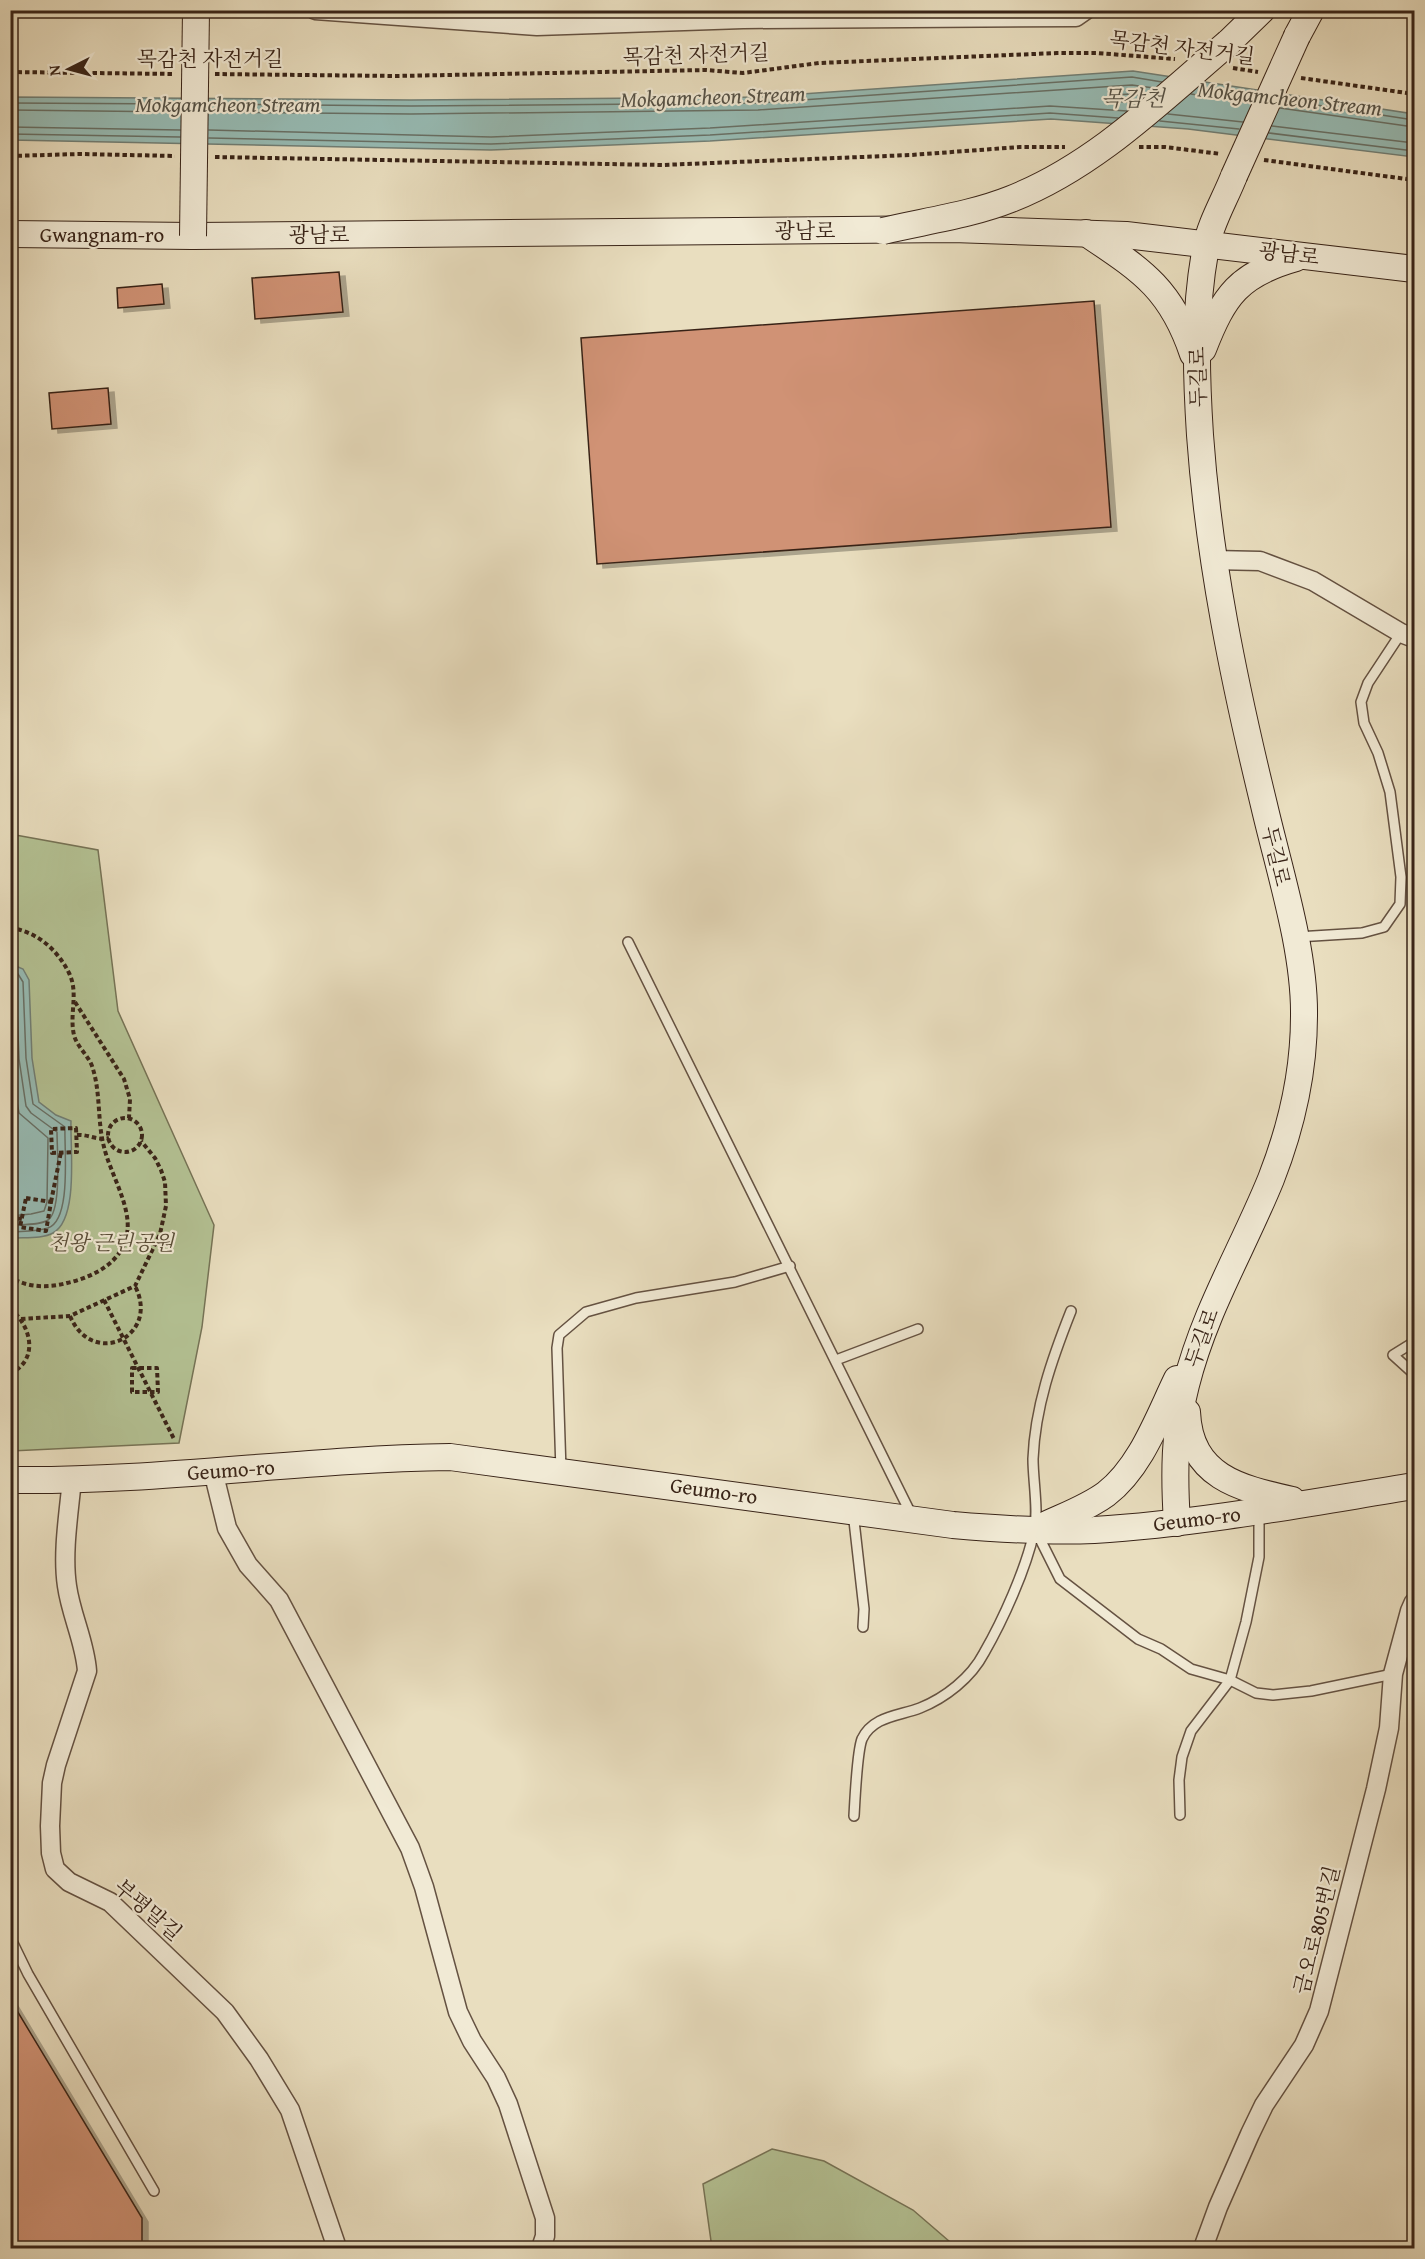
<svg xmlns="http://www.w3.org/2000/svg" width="1425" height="2259" font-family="'Gentium Book Plus','Noto Serif KR',serif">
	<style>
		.green { fill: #b4c294; stroke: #767356; stroke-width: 1.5 }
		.water { fill: #97bcb5; stroke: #717f76; stroke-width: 1.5 }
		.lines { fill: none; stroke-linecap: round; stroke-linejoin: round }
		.shore { stroke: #687066; stroke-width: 1.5 }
		.building { fill: #d09274; stroke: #392418; stroke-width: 1.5; filter: url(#shadow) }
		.lane-casing { stroke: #655242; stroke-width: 12 }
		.street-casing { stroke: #655242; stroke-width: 21 }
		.secondary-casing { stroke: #392418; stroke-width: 28 }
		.path { stroke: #392418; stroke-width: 4; stroke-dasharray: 4.5 3; stroke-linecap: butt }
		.lane { stroke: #f1ead5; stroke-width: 9 }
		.street { stroke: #f1ead5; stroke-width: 18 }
		.secondary { stroke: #f1ead5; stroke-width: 26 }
		.secondary-bridge-casing { stroke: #392418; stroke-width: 28; stroke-linecap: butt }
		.secondary-bridge { stroke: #f1ead5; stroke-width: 26 }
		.labels { text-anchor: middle; stroke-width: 4.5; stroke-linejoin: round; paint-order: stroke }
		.street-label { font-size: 21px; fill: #392418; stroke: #f1ead5 }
		.park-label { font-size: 21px; font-style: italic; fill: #584c37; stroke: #f1ead5 }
		.water-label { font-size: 22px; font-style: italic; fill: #555247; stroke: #f1ead5 }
	</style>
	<defs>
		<filter id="shadow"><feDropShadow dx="6" dy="4" stdDeviation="0" flood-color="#0004"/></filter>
	</defs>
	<rect width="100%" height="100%" fill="#e9debf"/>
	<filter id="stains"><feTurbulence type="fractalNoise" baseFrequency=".00333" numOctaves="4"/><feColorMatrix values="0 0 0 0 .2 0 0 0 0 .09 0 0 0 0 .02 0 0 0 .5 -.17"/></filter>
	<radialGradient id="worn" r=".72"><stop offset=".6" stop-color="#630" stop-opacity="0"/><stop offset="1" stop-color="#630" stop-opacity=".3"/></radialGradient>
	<g class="green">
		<path d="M 10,834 L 98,850 L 118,1011 L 214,1225 L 202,1327 L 179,1443 L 11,1451 Z"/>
		<path d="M 772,2149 L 824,2161 L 913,2210 L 957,2248 L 712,2248 L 703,2184 Z"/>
	</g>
	<g class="water">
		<path d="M 1133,71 L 1414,114 L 1414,157 L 1188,129 L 1051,119 L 710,141 L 491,150 L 11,140 L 11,97 L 411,100 L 757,97 Z"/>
		<path d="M 11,964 L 23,969 L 29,980 L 32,1058 L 39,1102 L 56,1115 L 71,1121 C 70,1147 79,1219 53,1233 C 43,1239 24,1237 11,1238 Z"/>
	</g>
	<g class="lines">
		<g class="shore">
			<path d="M 1191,94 L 1251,103"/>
			<path d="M 1284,100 L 1414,120"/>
			<path d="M 10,103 L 180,104"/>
			<path d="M 1137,103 L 1112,101 L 1110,98 L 1112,95 L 1132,94 L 1145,96"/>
			<path d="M 209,104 L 411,106 L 757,103 L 1132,77 L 1162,82"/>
			<path d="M 1280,108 L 1414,127"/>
			<path d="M 10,110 L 180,112"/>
			<path d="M 209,112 L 411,114 L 758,110 L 1132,85 L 1154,88"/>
			<path d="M 1168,114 L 1243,122"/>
			<path d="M 1160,121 L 1239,129"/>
			<path d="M 1272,126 L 1414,143"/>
			<path d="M 10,127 L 180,130"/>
			<path d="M 209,130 L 491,137 L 710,128 L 1050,106 L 1127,111"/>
			<path d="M 1269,133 L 1414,151"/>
			<path d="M 10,134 L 180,137"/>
			<path d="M 209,138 L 491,144 L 710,135 L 1050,113 L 1118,118"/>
			<path d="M 10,970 L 18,974 L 23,982 L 26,1058 L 33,1104 L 65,1127 C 64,1148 72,1220 48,1228 C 36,1232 22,1231 10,1232"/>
			<path d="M 10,978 L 16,984 L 19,1059 L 26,1106 L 31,1113 L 57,1132 C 57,1149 62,1211 48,1220 C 39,1226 21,1224 10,1225"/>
			<path d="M 10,1065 L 19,1113 L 48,1138 L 47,1202 L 44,1211 L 31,1214 L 10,1216"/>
		</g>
	</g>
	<g class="building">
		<path d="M 339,272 L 343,312 L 255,319 L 252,278 Z"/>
		<path d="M 162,284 L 164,304 L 118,308 L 117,288 Z"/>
		<path d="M 1094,301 L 1111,527 L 597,564 L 581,338 Z"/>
		<path d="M 108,388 L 111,424 L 52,429 L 49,393 Z"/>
		<path d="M 10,1999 L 142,2218 L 142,2248 L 10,2248 Z"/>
	</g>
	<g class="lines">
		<defs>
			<g id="lane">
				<path d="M 1297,937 L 1362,933 L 1384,927 L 1400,904 L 1401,877 L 1390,792 L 1378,753 L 1364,723 L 1361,702 L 1368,683 L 1401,633"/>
				<path d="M 628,942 L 912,1516"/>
				<path d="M 1414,1342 L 1393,1355 L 1414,1374"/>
				<path d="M 836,1360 L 918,1329"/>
				<path d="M 561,1471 L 557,1348 L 559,1335 L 586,1312 L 636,1298 L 735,1282 L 790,1266"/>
				<path d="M 853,1512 L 864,1609 L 863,1627"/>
				<path d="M 1037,1533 L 1060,1579 L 1138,1639 L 1161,1649 L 1191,1669 L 1230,1680 L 1256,1693 L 1273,1695 L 1311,1691 L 1393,1674"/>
				<path d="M 1180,1815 L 1179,1780 L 1182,1757 L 1191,1731 L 1230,1680 L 1246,1622 L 1259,1557 L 1259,1513"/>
				<path d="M 854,1816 C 855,1799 857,1752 862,1739 C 873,1716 899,1716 920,1708 C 945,1698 971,1678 984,1653 C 1003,1620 1026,1569 1034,1532 C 1039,1512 1033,1481 1033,1459 C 1035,1407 1052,1359 1071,1311"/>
				<path d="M 10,1937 L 28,1974 L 154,2191"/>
			</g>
			<g id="street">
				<path d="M 315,10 L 537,26 L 743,19 L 1076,17 L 1086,10"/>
				<path d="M 1213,560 L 1260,561 L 1313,581 L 1401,633 L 1414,638"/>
				<path d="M 213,1471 L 227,1528 L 248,1565 L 279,1600 L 410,1848 L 424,1887 L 458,2012 L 472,2041 L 496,2078 L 508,2104 L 545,2218 L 545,2236 L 541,2248"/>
				<path d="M 72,1479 C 69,1512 62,1553 67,1586 C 71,1615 85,1642 87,1671 L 56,1765 L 52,1783 L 50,1826 L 51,1853 L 55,1869 L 69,1882 L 110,1902 L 225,2012 L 259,2059 L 290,2110 L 337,2248"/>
				<path d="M 1203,2248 L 1218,2207 L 1250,2134 L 1264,2105 L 1304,2045 L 1319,2011 L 1376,1789 L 1389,1728 L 1393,1674 L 1410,1611 L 1414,1602"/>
			</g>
			<g id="secondary">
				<path d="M 1297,36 L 1311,10"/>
				<path d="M 1228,43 L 1262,10"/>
				<path d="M 1086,233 C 1141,270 1171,288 1193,354"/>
				<path d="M 10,234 L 193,236 L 953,229 L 1126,235 L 1414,269"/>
				<path d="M 1203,349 C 1224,295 1239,274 1296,258"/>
				<path d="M 1187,1412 C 1190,1477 1239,1488 1292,1500"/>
				<path d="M 10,1480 C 157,1482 303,1459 450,1457 L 953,1525 C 999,1529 1047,1532 1094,1530 C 1202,1523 1308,1503 1414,1486"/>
				<path d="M 1177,1523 C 1174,1476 1174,1430 1186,1385 C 1204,1312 1243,1248 1271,1179 C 1291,1128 1304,1072 1304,1016 C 1305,950 1279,870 1264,805 C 1234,682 1209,561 1200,435 C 1196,373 1194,309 1206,247 C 1210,224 1225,199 1234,176"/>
				<path d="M 1043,1526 C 1064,1516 1087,1508 1106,1494 C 1141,1467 1158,1418 1177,1379"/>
			</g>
		</defs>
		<use href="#lane" class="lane-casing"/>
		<use href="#street" class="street-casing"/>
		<use href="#secondary" class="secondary-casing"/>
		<g class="path">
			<path d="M 1233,68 L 1258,72"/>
			<path d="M 10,72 L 175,74"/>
			<path d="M 215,74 L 396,76 L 706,70 L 743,73 L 819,63 L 1057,53 L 1097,53 L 1175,59"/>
			<path d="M 1301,78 L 1414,94"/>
			<path d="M 1139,147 L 1165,147 L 1221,154"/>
			<path d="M 10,156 L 79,154 L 175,156"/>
			<path d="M 215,157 L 662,165 L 911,155 L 1020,147 L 1065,147"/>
			<path d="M 1264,160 L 1414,180"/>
			<path d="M 10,928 C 36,931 57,949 69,973 C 79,993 69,1014 74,1035 C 77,1047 88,1055 92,1066 C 101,1092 97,1121 104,1147 C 110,1173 132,1207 127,1234 C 122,1263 93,1277 67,1283 C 49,1288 27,1288 10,1277"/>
			<path d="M 75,1002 L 124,1079 L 130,1099 L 129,1118"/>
			<circle cx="125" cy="1135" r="17"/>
			<path d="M 76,1128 L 77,1152 L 52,1153 L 51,1129 Z"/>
			<path d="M 77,1135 C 88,1134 98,1141 109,1138"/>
			<path d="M 26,1198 L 51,1202 L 46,1231 L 20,1227 Z"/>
			<path d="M 51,1202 L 61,1152"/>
			<path d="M 10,1217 L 22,1219"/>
			<path d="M 104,1300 L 174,1439"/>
			<path d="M 10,1308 C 31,1326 40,1359 10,1374"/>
			<path d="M 70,1316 C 92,1369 161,1337 135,1286"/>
			<path d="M 21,1319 L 70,1316 L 135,1286 L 160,1234 L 166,1206 L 165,1182 L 161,1170 L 155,1158 L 141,1141"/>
			<path d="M 132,1368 L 157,1368 L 158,1392 L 132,1392 Z"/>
		</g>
		<use href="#lane" class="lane"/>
		<use href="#street" class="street"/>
		<use href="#secondary" class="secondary"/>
		<defs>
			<g id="secondary-bridge">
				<path d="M 1234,176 L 1297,36"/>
				<path d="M 883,231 C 925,221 971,215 1011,199 C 1095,166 1161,100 1228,43"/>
				<path d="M 193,236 L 196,10"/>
			</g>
		</defs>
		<use href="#secondary-bridge" class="secondary-bridge-casing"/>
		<use href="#secondary-bridge" class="secondary-bridge"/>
	</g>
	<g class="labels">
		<g class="street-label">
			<text transform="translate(1182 48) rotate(7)" y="7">목감천 자전거길</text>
			<text transform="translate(696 55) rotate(-2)" y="7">목감천 자전거길</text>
			<text x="210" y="66">목감천 자전거길</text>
			<text x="805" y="238">광남로</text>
			<text x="102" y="242">Gwangnam-ro</text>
			<text x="319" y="242">광남로</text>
			<text transform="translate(1289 254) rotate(7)" y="7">광남로</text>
			<text transform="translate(1198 377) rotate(-91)" y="7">두길로</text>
			<text transform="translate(1276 856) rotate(77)" y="7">두길로</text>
			<text transform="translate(1202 1338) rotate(-70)" y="7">두길로</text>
			<text transform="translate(231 1470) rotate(-4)" y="7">Geumo-ro</text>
			<text transform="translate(714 1491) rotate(8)" y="7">Geumo-ro</text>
			<text transform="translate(1197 1519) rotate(-7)" y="7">Geumo-ro</text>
			<text transform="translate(148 1910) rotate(41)" y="7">부평말길</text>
			<text transform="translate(1317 1930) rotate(-76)" y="7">금오로805번길</text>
		</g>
		<g class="park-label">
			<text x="111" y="1250">천왕 근린공원</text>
		</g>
		<g class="water-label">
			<text transform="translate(713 96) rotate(-2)" y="8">Mokgamcheon Stream</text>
			<text x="1133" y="106">목감천</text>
			<text transform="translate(1290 98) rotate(6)" y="8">Mokgamcheon Stream</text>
			<text x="228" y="112">Mokgamcheon Stream</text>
		</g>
	</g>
	<rect width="1425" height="2259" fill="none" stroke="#e9debf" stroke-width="36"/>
	<rect x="12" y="12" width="1401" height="2235" fill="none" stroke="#392418" stroke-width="3"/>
	<rect x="18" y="18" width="1389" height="2223" fill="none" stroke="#392418" stroke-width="1.5"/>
	<g transform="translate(69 69) rotate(264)" stroke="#f1ead5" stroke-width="4.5" paint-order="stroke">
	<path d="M0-4.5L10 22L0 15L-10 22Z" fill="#392418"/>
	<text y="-9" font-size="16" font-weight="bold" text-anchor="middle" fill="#392418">N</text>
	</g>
	<rect width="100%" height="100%" filter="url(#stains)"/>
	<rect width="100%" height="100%" fill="url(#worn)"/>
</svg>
